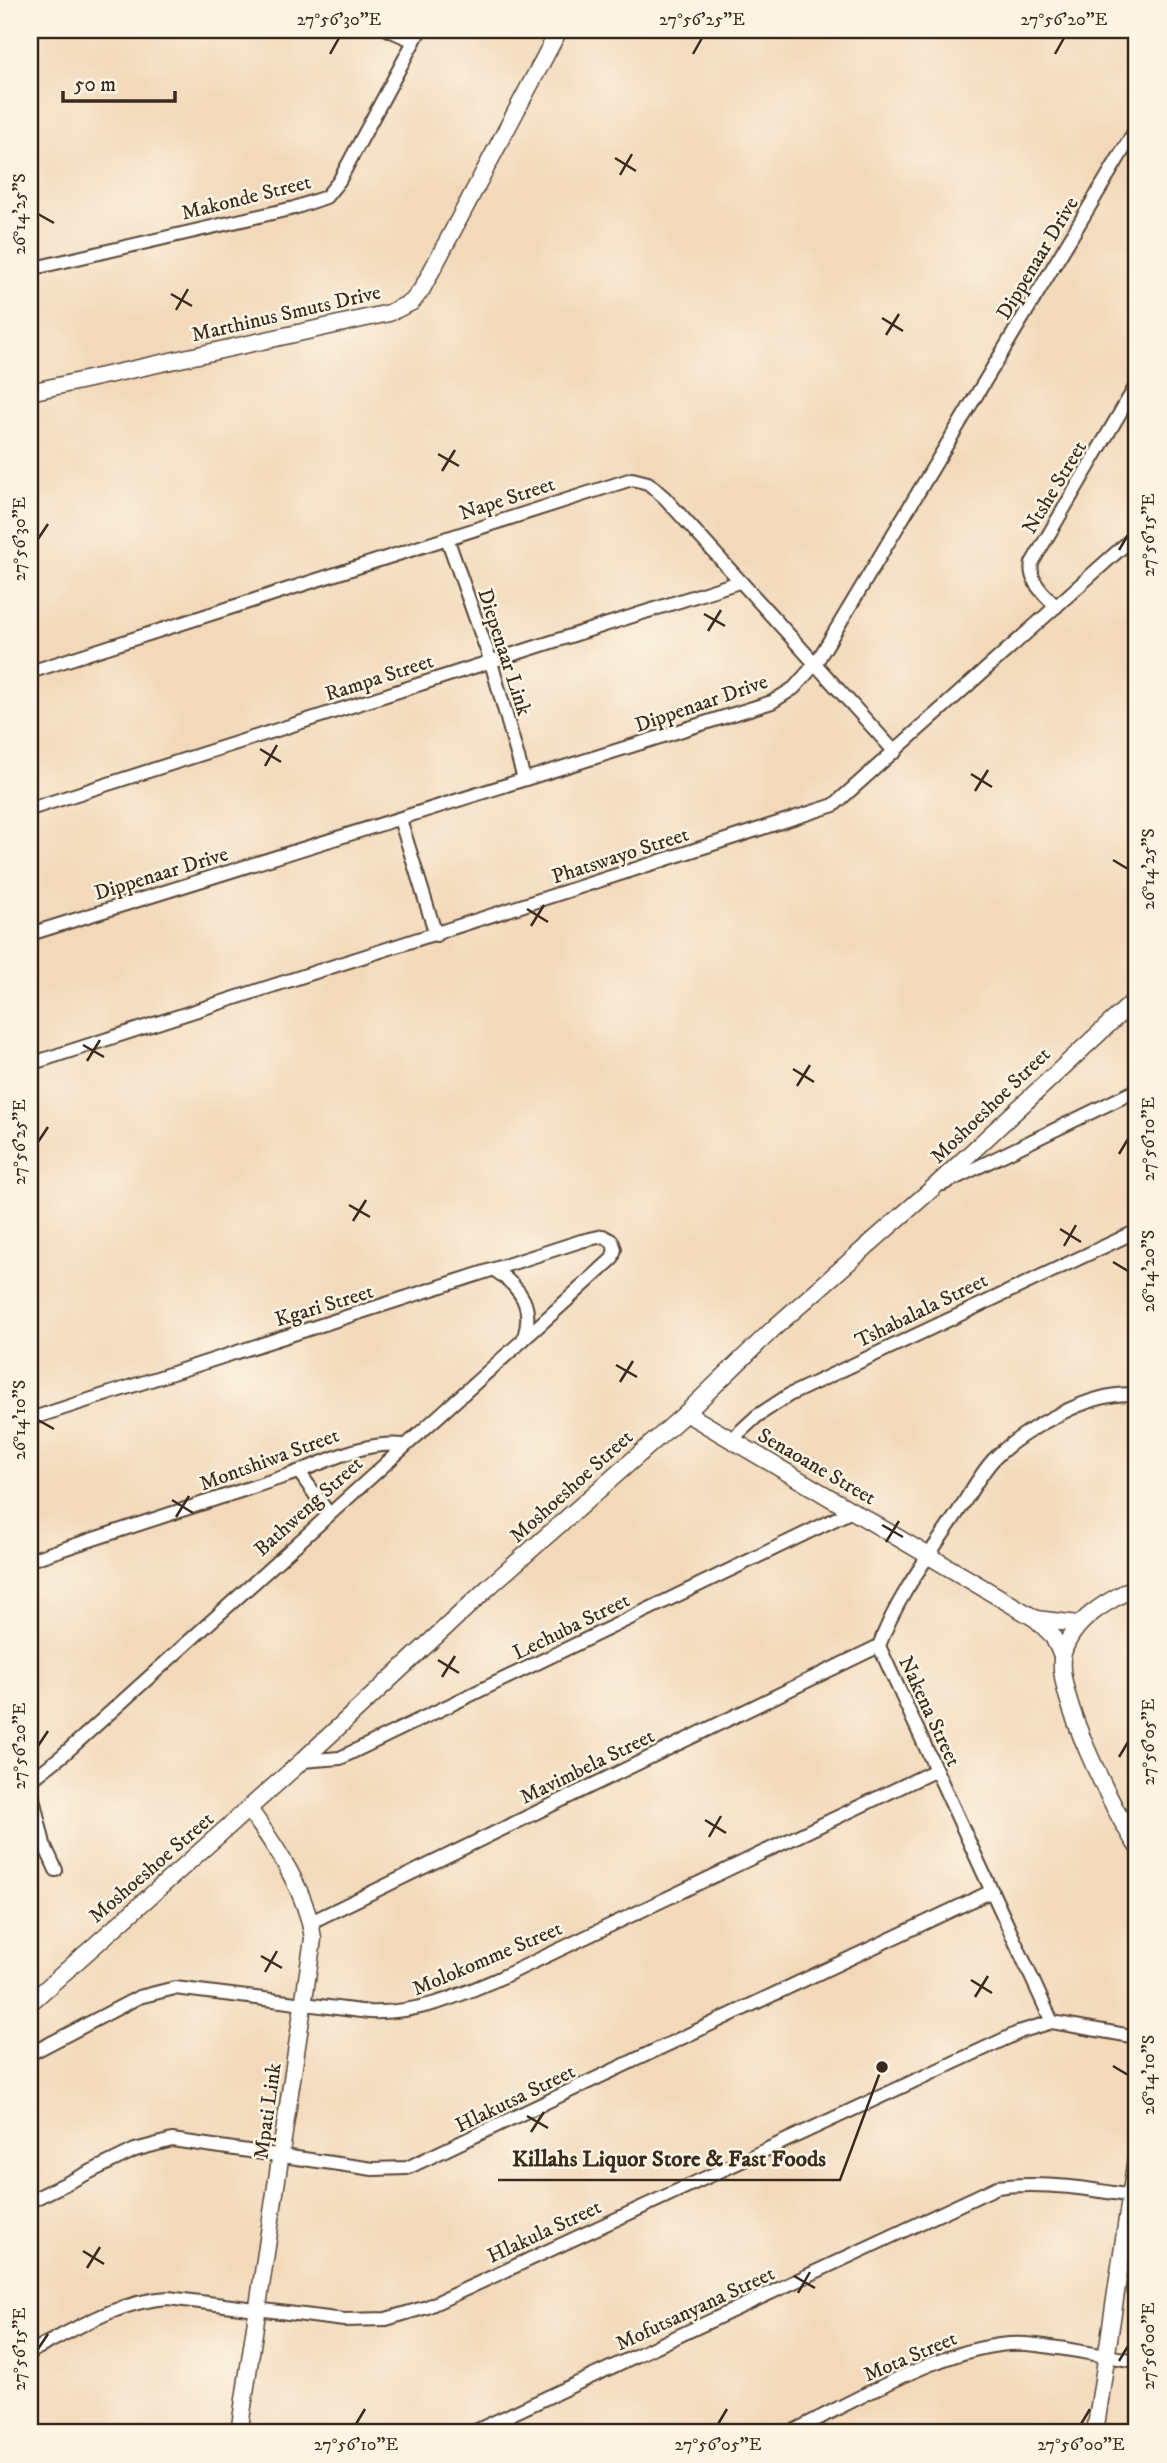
<svg xmlns="http://www.w3.org/2000/svg" width="1167" height="2463" font-family="'IM FELL DW Pica',serif">
	<style>
		.lines { fill: none; stroke-linecap: round; stroke-linejoin: round }
		.minor-casing { stroke: #574435; stroke-width: 16 }
		.tertiary-casing { stroke: #574435; stroke-width: 19 }
		.minor { stroke: #fff; stroke-width: 12 }
		.tertiary { stroke: #fff; stroke-width: 16 }
		.ticks { fill: none; stroke: #3b2a1e; stroke-width: 2.5 }
		.labels { text-anchor: middle; stroke-width: 5; stroke-linejoin: round; paint-order: stroke }
		.street-label { font-size: 21px; fill: #3b2a1e; stroke: #fcf5e5 }
		.leader { fill: none; stroke: #3b2a1e; stroke-width: 2.5 }
		.callout-dot { fill: #3b2a1e; stroke: #fcf5e5; stroke-width: 2.5 }
		.callout-label { font-size: 23px; text-anchor: middle; font-weight: bold; fill: #3b2a1e; stroke: #fcf5e5; stroke-width: 5; stroke-linejoin: round; paint-order: stroke }
		.neatline { fill: none; stroke: #3b2a1e; stroke-width: 2.5 }
		.ticks-label { font-size: 18px; text-anchor: middle; fill: #3b2a1e }
	</style>
	<rect width="100%" height="100%" fill="#fcf5e5"/>
	<filter id="ink" filterUnits="userSpaceOnUse"><feTurbulence type="fractalNoise" baseFrequency=".0143" numOctaves="2"/><feDisplacementMap in="SourceGraphic" scale="14" xChannelSelector="R" yChannelSelector="G"/><feConvolveMatrix kernelMatrix="1 2 1 2 8 2 1 2 1" color-interpolation-filters="sRGB"/></filter>
	<filter id="wash" filterUnits="userSpaceOnUse"><feTurbulence type="fractalNoise" baseFrequency=".00686" numOctaves="4" result="noise"/><feDisplacementMap in="SourceGraphic" scale="28" xChannelSelector="R" yChannelSelector="G"/><feGaussianBlur stdDeviation="1.57" result="paint"/><feColorMatrix in="noise" values="0 0 0 0 0 0 0 0 0 0 0 0 0 0 0 0 0 1.4 0 .05"/><feComposite in="paint" operator="in"/></filter>
	<g filter="url(#wash)">
		<rect width="100%" height="100%" fill="#f3d9ba"/>
	</g>
	<g filter="url(#ink)">
		<g class="lines">
			<defs>
				<g id="minor">
					<path d="M 389,30 L 414,41"/>
					<path d="M 30,269 L 294,208 L 326,197 L 339,181 L 420,30"/>
					<path d="M 447,538 L 491,662 L 524,779"/>
					<path d="M 1056,607 C 1045,594 1028,582 1032,563 L 1137,384"/>
					<path d="M 30,672 L 632,479 L 648,483 L 665,498 L 895,752"/>
					<path d="M 30,809 L 739,582"/>
					<path d="M 400,819 L 436,935"/>
					<path d="M 30,934 L 772,702 L 794,688 L 816,663 L 1137,127"/>
					<path d="M 30,1064 L 834,805 L 1137,534"/>
					<path d="M 943,1184 L 1137,1090"/>
					<path d="M 496,1271 C 521,1288 534,1307 524,1337"/>
					<path d="M 30,1419 L 581,1241 L 603,1236 L 612,1241 L 615,1249 L 612,1259 L 565,1302 L 63,1755 L 30,1781"/>
					<path d="M 731,1440 L 757,1416 L 789,1395 L 1137,1231"/>
					<path d="M 299,1472 L 329,1514"/>
					<path d="M 30,1560 C 114,1532 198,1505 283,1477 C 325,1464 358,1441 404,1445"/>
					<path d="M 302,1761 L 340,1758 L 852,1511"/>
					<path d="M 30,1786 L 44,1844 L 56,1870"/>
					<path d="M 311,1922 L 879,1646"/>
					<path d="M 1052,2022 L 879,1646 C 896,1598 930,1554 958,1512 C 969,1495 980,1474 994,1459 C 1023,1429 1095,1389 1137,1395"/>
					<path d="M 30,2054 L 139,1997 L 175,1988 L 369,2012 C 418,2014 456,1997 500,1978 L 936,1770"/>
					<path d="M 30,2201 L 135,2150 L 172,2140 L 373,2169 L 407,2168 L 992,1891"/>
					<path d="M 30,2352 C 74,2330 118,2301 168,2298 L 344,2320 L 386,2319 L 427,2307 L 1022,2031 L 1052,2022 L 1137,2037"/>
					<path d="M 471,2433 L 997,2187 C 1044,2181 1091,2189 1137,2197"/>
					<path d="M 789,2433 C 854,2402 955,2339 1026,2344 C 1063,2347 1101,2356 1137,2361"/>
				</g>
				<g id="tertiary">
					<path d="M 30,392 L 389,313 L 412,302 L 422,289 L 559,30"/>
					<path d="M 686,1413 L 1036,1619 L 1052,1635 L 1062,1655"/>
					<path d="M 1137,1586 C 1108,1601 1073,1619 1063,1653 C 1052,1689 1115,1814 1137,1846"/>
					<path d="M 1036,1619 L 1078,1624"/>
					<path d="M 30,2003 L 302,1761 L 491,1585 L 686,1413 L 774,1328 L 933,1188 L 1137,998"/>
					<path d="M 239,2433 L 313,1939 C 307,1892 276,1847 249,1809"/>
					<path d="M 1095,2433 L 1137,2152"/>
				</g>
			</defs>
			<use href="#minor" class="minor-casing"/>
			<use href="#tertiary" class="tertiary-casing"/>
			<use href="#minor" class="minor"/>
			<use href="#tertiary" class="tertiary"/>
		</g>
	</g>
	<path class="ticks" d="M 330,54 L 339,38M 693,54 L 702,38M 1055,54 L 1064,38M 615,158 L 636,171M 620,175 L 632,154M 38,214 L 54,223M 171,294 L 192,306M 176,310 L 188,289M 882,318 L 903,331M 886,335 L 899,314M 438,454 L 459,466M 442,471 L 455,450M 38,539 L 48,524M 1119,550 L 1128,535M 704,614 L 725,626M 708,631 L 721,610M 260,749 L 281,762M 265,766 L 277,745M 971,774 L 992,787M 975,791 L 988,770M 1113,860 L 1128,869M 527,909 L 548,922M 531,926 L 544,905M 83,1045 L 104,1057M 87,1061 L 100,1040M 793,1069 L 814,1082M 797,1086 L 810,1065M 38,1142 L 48,1127M 1119,1154 L 1128,1139M 349,1205 L 370,1217M 353,1221 L 366,1200M 1060,1229 L 1081,1242M 1064,1246 L 1076,1225M 1113,1262 L 1128,1271M 616,1365 L 637,1377M 620,1382 L 633,1361M 38,1420 L 54,1429M 172,1500 L 193,1513M 176,1517 L 189,1496M 882,1525 L 903,1537M 886,1542 L 899,1521M 438,1660 L 459,1673M 442,1677 L 455,1656M 38,1746 L 48,1731M 1119,1757 L 1128,1742M 705,1820 L 726,1833M 709,1837 L 721,1816M 261,1956 L 282,1968M 265,1972 L 277,1951M 971,1980 L 992,1993M 975,1997 L 988,1976M 1113,2066 L 1128,2075M 527,2116 L 548,2128M 531,2132 L 544,2112M 83,2251 L 104,2264M 87,2268 L 100,2247M 794,2276 L 815,2288M 798,2293 L 810,2272M 38,2349 L 48,2334M 1119,2361 L 1128,2346M 356,2424 L 365,2409M 718,2424 L 727,2409M 1081,2424 L 1090,2409"/>
	<g class="labels">
		<g class="street-label">
			<text transform="translate(246 197) rotate(-14)" y="7">Makonde Street</text>
			<text transform="translate(1037 258) rotate(-59)" y="7">Dippenaar Drive</text>
			<text transform="translate(286 313) rotate(-13)" y="7">Marthinus Smuts Drive</text>
			<text transform="translate(1054 487) rotate(-59)" y="7">Ntshe Street</text>
			<text transform="translate(507 498) rotate(-18)" y="7">Nape Street</text>
			<text transform="translate(505 652) rotate(72)" y="7">Diepenaar Link</text>
			<text transform="translate(379 677) rotate(-18)" y="7">Rampa Street</text>
			<text transform="translate(701 703) rotate(-19)" y="7">Dippenaar Drive</text>
			<text transform="translate(620 855) rotate(-18)" y="7">Phatswayo Street</text>
			<text transform="translate(161 873) rotate(-17)" y="7">Dippenaar Drive</text>
			<text transform="translate(990 1105) rotate(-44)" y="7">Moshoeshoe Street</text>
			<text transform="translate(324 1305) rotate(-17)" y="7">Kgari Street</text>
			<text transform="translate(921 1310) rotate(-26)" y="7">Tshabalala Street</text>
			<text transform="translate(269 1459) rotate(-20)" y="7">Montshiwa Street</text>
			<text transform="translate(817 1466) rotate(30)" y="7">Senaoane Street</text>
			<text transform="translate(571 1486) rotate(-42)" y="7">Moshoeshoe Street</text>
			<text transform="translate(308 1506) rotate(-42)" y="7">Bathweng Street</text>
			<text transform="translate(571 1626) rotate(-26)" y="7">Lechuba Street</text>
			<text transform="translate(930 1711) rotate(65)" y="7">Nakena Street</text>
			<text transform="translate(587 1766) rotate(-26)" y="7">Mavimbela Street</text>
			<text transform="translate(151 1867) rotate(-41)" y="7">Moshoeshoe Street</text>
			<text transform="translate(487 1958) rotate(-23)" y="7">Molokomme Street</text>
			<text transform="translate(515 2098) rotate(-26)" y="7">Hlakutsa Street</text>
			<text transform="translate(267 2111) rotate(-82)" y="7">Mpati Link</text>
			<text transform="translate(544 2231) rotate(-25)" y="7">Hlakula Street</text>
			<text transform="translate(695 2308) rotate(-25)" y="7">Mofutsanyana Street</text>
			<text transform="translate(910 2356) rotate(-23)" y="7">Mota Street</text>
		</g>
	</g>
	<path class="leader" d="M882 2067L840 2180H498"/>
	<circle class="callout-dot" cx="882" cy="2067" r="7"/>
	<g class="callout-label">
		<text x="669" y="2166">Killahs Liquor Store &amp; Fast Foods</text>
	</g>
	<rect width="1167" height="2463" fill="none" stroke="#fcf5e5" stroke-width="77"/>
	<path d="M63 91v10h112v-10" fill="none" stroke="#3b2a1e" stroke-width="3.5"/>
	<text x="74" y="91" font-size="21" fill="#3b2a1e" stroke="#fcf5e5" stroke-width="5" paint-order="stroke">50 m</text>
	<rect x="38" y="38" width="1090" height="2386" class="neatline"/>
	<g class="ticks-label">
		<text x="339" y="25">27°56'30"E</text>
		<text x="702" y="25">27°56'25"E</text>
		<text x="1064" y="25">27°56'20"E</text>
		<text transform="translate(19 214) rotate(-90)" y="6">26°14'25"S</text>
		<text transform="translate(1148 535) rotate(-90)" y="6">27°56'15"E</text>
		<text transform="translate(19 539) rotate(-90)" y="6">27°56'30"E</text>
		<text transform="translate(1148 869) rotate(-90)" y="6">26°14'25"S</text>
		<text transform="translate(1148 1139) rotate(-90)" y="6">27°56'10"E</text>
		<text transform="translate(19 1142) rotate(-90)" y="6">27°56'25"E</text>
		<text transform="translate(1148 1271) rotate(-90)" y="6">26°14'20"S</text>
		<text transform="translate(19 1420) rotate(-90)" y="6">26°14'10"S</text>
		<text transform="translate(1148 1742) rotate(-90)" y="6">27°56'05"E</text>
		<text transform="translate(19 1746) rotate(-90)" y="6">27°56'20"E</text>
		<text transform="translate(1148 2075) rotate(-90)" y="6">26°14'10"S</text>
		<text transform="translate(1148 2346) rotate(-90)" y="6">27°56'00"E</text>
		<text transform="translate(19 2349) rotate(-90)" y="6">27°56'15"E</text>
		<text x="356" y="2450">27°56'10"E</text>
		<text x="718" y="2450">27°56'05"E</text>
		<text x="1081" y="2450">27°56'00"E</text>
	</g>
</svg>
